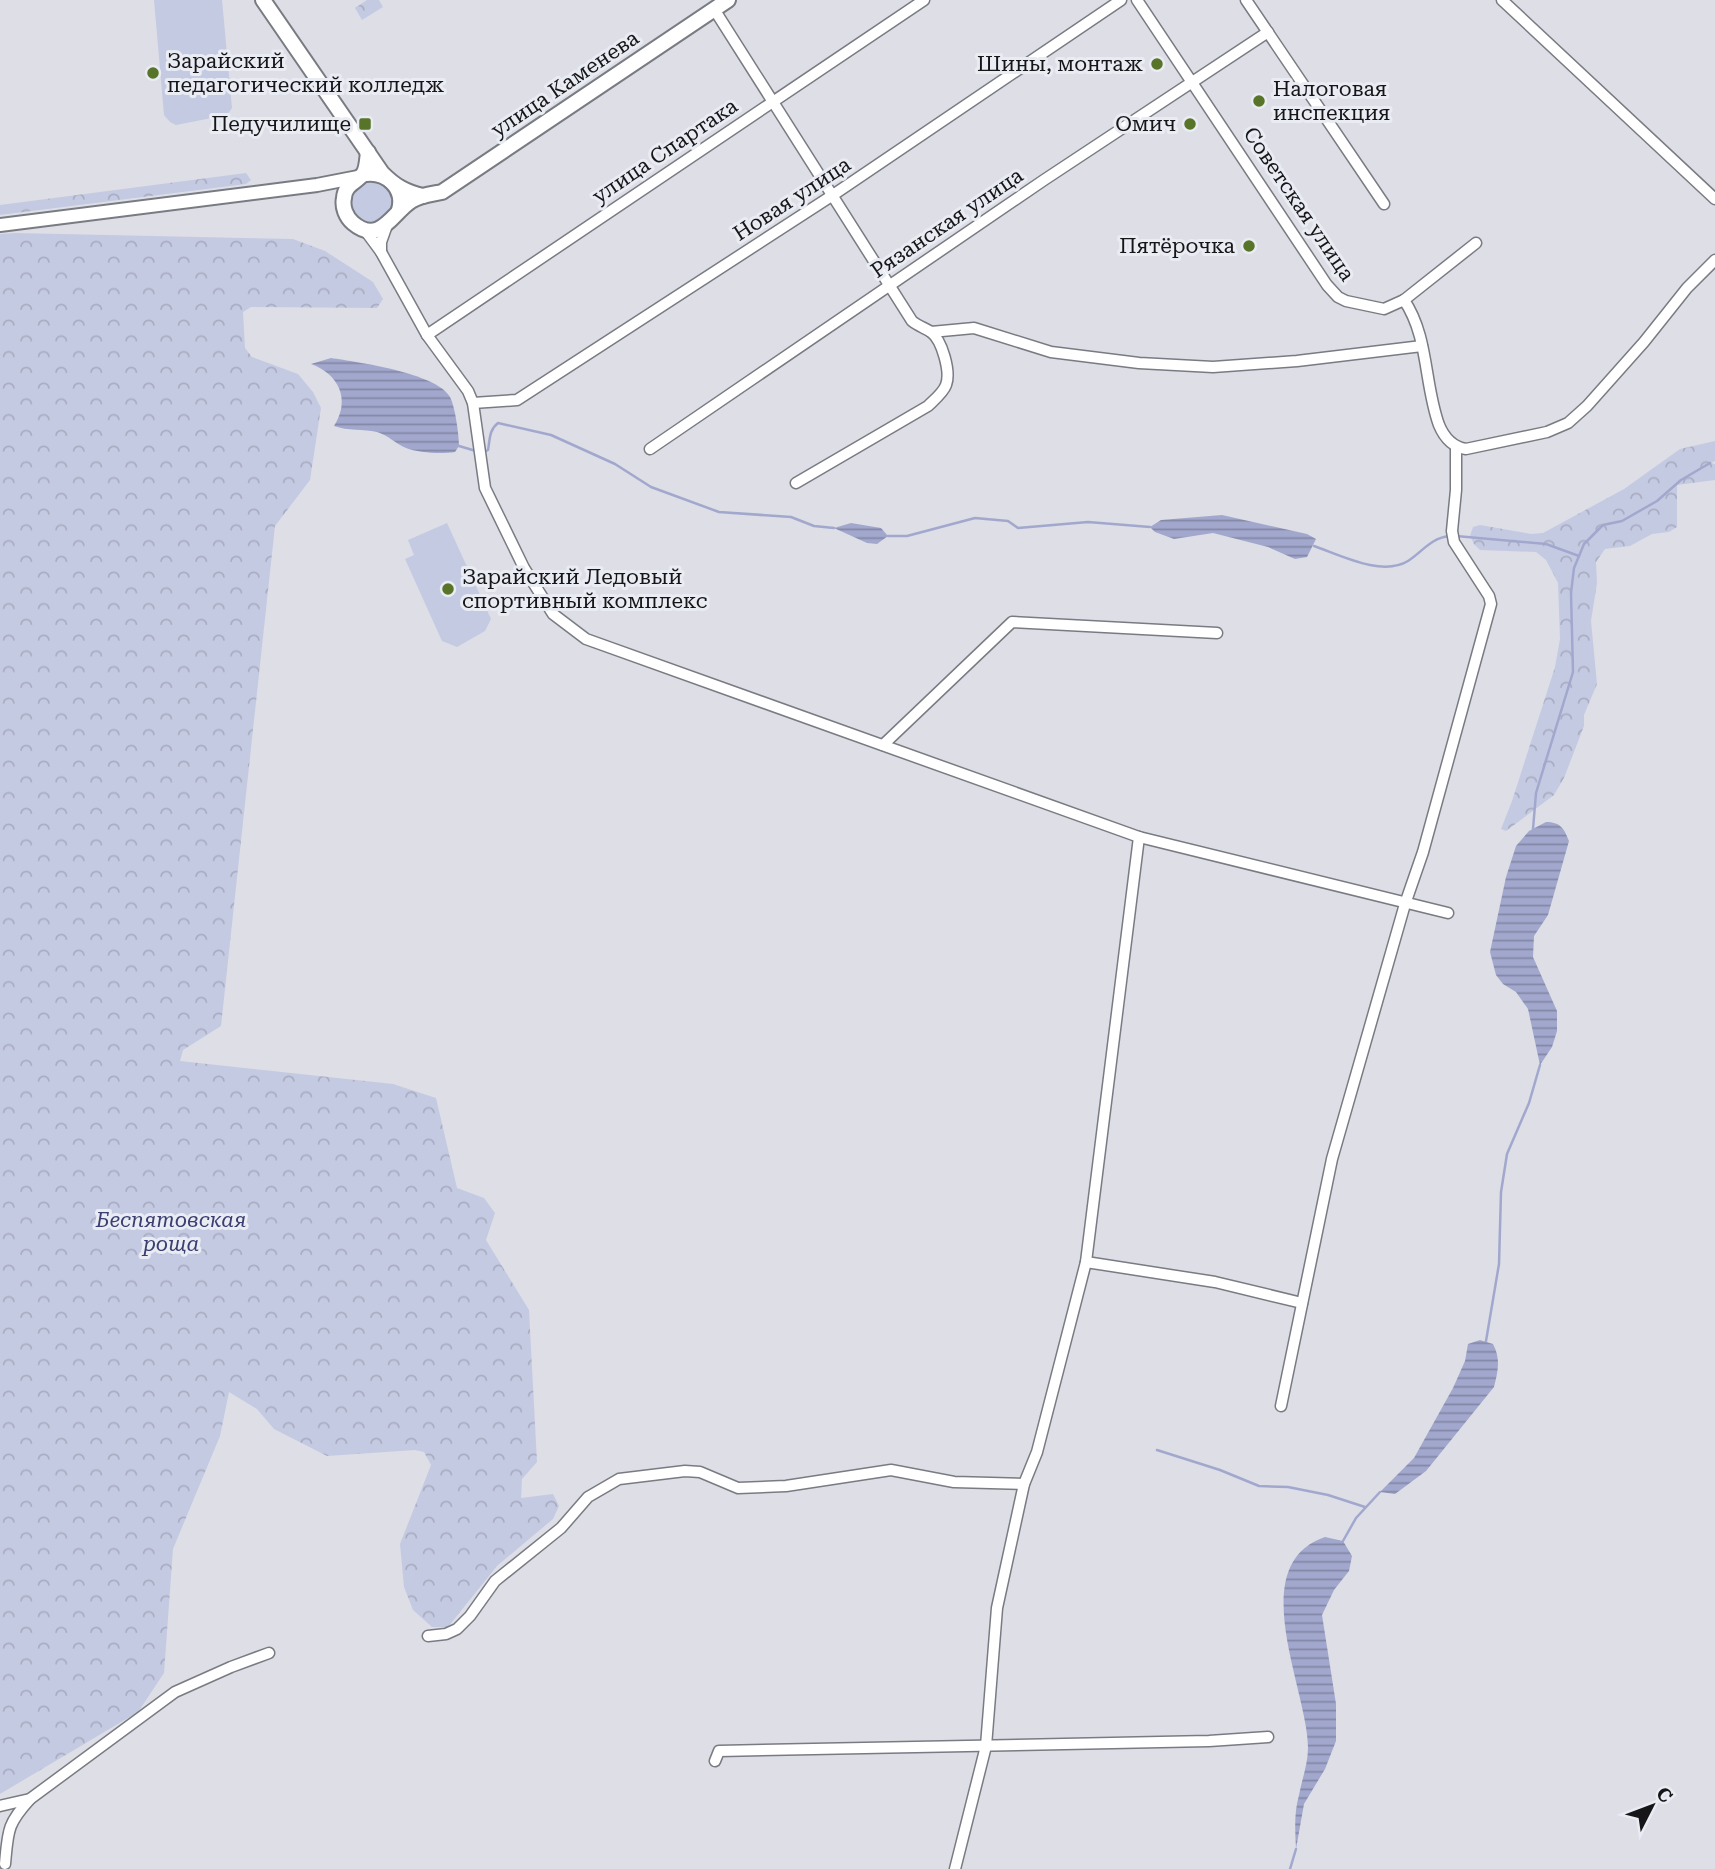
<svg xmlns="http://www.w3.org/2000/svg" width="1715" height="1869" font-family="'Roboto Serif',serif">
	<style>
		.grass { fill: #c5cae3 }
		.forest { fill: url(#forest-crowns) }
		.water { fill: url(#water-rules) }
		.lines { fill: none; stroke-linecap: round; stroke-linejoin: round }
		.stream { stroke: #a2a8cd; stroke-width: 2.5 }
		.minor-casing { stroke: #797b82; stroke-width: 13 }
		.tertiary-casing { stroke: #797b82; stroke-width: 16 }
		.secondary-casing { stroke: #797b82; stroke-width: 18 }
		.minor { stroke: #fff; stroke-width: 10 }
		.tertiary { stroke: #fff; stroke-width: 12 }
		.secondary { stroke: #fff; stroke-width: 14 }
		.poi-dot { fill: #577429; stroke: #eaecf4; stroke-width: 2.5 }
		.labels { text-anchor: middle; stroke-width: 6; stroke-linejoin: round; paint-order: stroke }
		.poi-label { font-size: 21px; fill: #161619; stroke: #eaecf4; text-anchor: end }
		.street-label { font-size: 21px; fill: #161619; stroke: #eaecf4 }
		.park-label { font-size: 21px; font-style: italic; fill: #3a3e70; stroke: #eaecf4 }
	</style>
	<defs>
		<pattern id="forest-crowns" width="20" height="18" patternUnits="userSpaceOnUse" patternTransform="scale(1.75)"><rect width="20" height="18" fill="#c5cae3"/><path d="M2 6a3 3 0 1 1 6 0M12 15a3 3 0 1 1 6 0" fill="none" stroke="#a8adc2"/></pattern>
		<pattern id="water-rules" width="6" height="5" patternUnits="userSpaceOnUse" patternTransform="scale(1.75)"><rect width="6" height="5" fill="#a2a8cd"/><path d="M0 2.5h6" fill="none" stroke="#8388a6"/></pattern>
	</defs>
	<rect width="100%" height="100%" fill="#dddee6"/>
	<g class="grass">
		<path d="M 154,0 L 222,0 L 232,108 L 227,115 L 176,125 L 170,122 L 164,115 Z"/>
		<circle cx="371" cy="202" r="21"/>
		<path d="M 447,523 L 491,619 L 485,631 L 457,647 L 442,641 L 405,559 L 414,555 L 408,540 Z"/>
	</g>
	<g class="forest">
		<path d="M 367,0 L 379,0 L 383,7 L 362,20 L 355,8 Z"/>
		<path d="M 246,173 L 251,180 L 246,184 L 0,215 L 0,205 Z"/>
		<path d="M 15,233 L 293,239 L 325,251 L 373,282 L 383,299 L 377,308 L 251,307 L 243,312 L 245,348 L 252,357 L 298,374 L 313,392 L 321,408 L 310,480 L 275,526 L 221,1026 L 183,1050 L 180,1061 L 393,1084 L 436,1098 L 457,1188 L 484,1198 L 495,1213 L 486,1240 L 529,1310 L 537,1462 L 522,1479 L 521,1498 L 553,1494 L 559,1506 L 553,1519 L 497,1566 L 448,1627 L 432,1627 L 413,1610 L 404,1587 L 400,1544 L 431,1465 L 424,1452 L 415,1450 L 327,1456 L 274,1429 L 257,1409 L 229,1392 L 220,1436 L 173,1549 L 164,1673 L 138,1712 L 0,1794 L 0,234 Z"/>
		<path d="M 1715,441 L 1715,461 L 1711,463 L 1715,464 L 1715,480 L 1677,485 L 1677,527 L 1669,532 L 1652,534 L 1630,546 L 1605,549 L 1596,562 L 1597,583 L 1591,621 L 1597,684 L 1584,715 L 1584,726 L 1564,778 L 1554,795 L 1506,831 L 1501,829 L 1512,801 L 1555,667 L 1560,639 L 1558,583 L 1546,560 L 1536,552 L 1480,550 L 1474,544 L 1470,536 L 1473,527 L 1480,525 L 1531,534 L 1543,533 L 1624,489 L 1680,449 Z"/>
	</g>
	<g class="water">
		<path d="M 331,358 C 357,362 437,373 450,397 C 455,406 459,435 459,446 L 455,452 C 441,454 419,453 406,448 C 396,444 388,435 377,432 C 363,429 348,431 334,426 C 351,400 339,374 311,364 Z"/>
		<path d="M 1222,515 L 1307,534 L 1316,539 L 1307,557 L 1295,559 L 1268,547 L 1213,533 L 1174,539 L 1155,532 L 1150,527 L 1161,520 Z"/>
		<path d="M 851,523 L 881,528 L 888,536 L 877,544 L 867,543 L 834,528 Z"/>
		<path d="M 1546,822 C 1560,822 1564,828 1569,841 L 1548,915 L 1534,936 L 1533,957 L 1557,1011 L 1557,1031 L 1552,1047 L 1540,1065 L 1528,1009 L 1516,992 L 1503,984 L 1496,975 L 1490,952 L 1506,877 L 1516,846 L 1529,831 Z"/>
		<path d="M 1480,1340 L 1493,1344 C 1501,1359 1498,1371 1494,1387 L 1426,1471 L 1395,1494 L 1380,1492 L 1414,1458 L 1453,1388 L 1465,1361 L 1468,1344 Z"/>
		<path d="M 1325,1537 L 1343,1541 L 1352,1556 L 1349,1571 L 1334,1590 L 1322,1615 L 1336,1704 L 1336,1741 L 1325,1769 L 1304,1804 L 1296,1849 C 1295,1830 1294,1813 1299,1795 C 1302,1779 1308,1764 1308,1748 C 1308,1690 1243,1565 1325,1537 Z"/>
	</g>
	<g class="lines">
		<g class="stream">
			<path d="M 459,446 L 476,451"/>
			<path d="M 482,453 L 488,450 C 490,439 489,430 498,423 L 551,435 L 615,464 L 651,487 L 719,512 L 791,517 L 814,526 L 834,528"/>
			<path d="M 888,536 L 907,536 L 975,518 L 1008,521 L 1018,528 L 1088,522 L 1150,527"/>
			<path d="M 1456,536 L 1546,544 L 1579,556"/>
			<path d="M 1314,546 C 1340,555 1382,577 1408,561 C 1422,552 1431,538 1449,536"/>
			<path d="M 1533,829 L 1536,793 L 1573,672 L 1571,593 L 1574,568 L 1584,544 L 1603,525 L 1622,521 L 1657,501 L 1681,480 L 1710,463"/>
			<path d="M 1486,1341 L 1499,1264 L 1501,1192 L 1507,1154 L 1529,1103 L 1540,1065"/>
			<path d="M 1157,1450 L 1220,1470 L 1259,1486 L 1288,1487 L 1328,1495 L 1365,1507"/>
			<path d="M 1343,1541 L 1356,1518 L 1380,1492"/>
			<path d="M 1290,1869 L 1296,1849"/>
		</g>
		<defs>
			<g id="minor">
				<path d="M 1137,0 L 1327,285 L 1338,297 L 1346,301 L 1384,309 L 1404,300 L 1476,243"/>
				<path d="M 1246,0 L 1384,204"/>
				<path d="M 1502,0 L 1715,199"/>
				<path d="M 714,9 L 912,321 C 918,326 925,328 931,332 C 942,340 951,372 946,385 C 943,393 934,400 928,406 L 796,483"/>
				<path d="M 364,229 L 381,252 L 427,335 L 468,391 L 473,403 L 485,488 L 524,568 L 553,614 L 586,639 L 1139,837 L 1448,913"/>
				<path d="M 381,252 L 381,242 L 387,225"/>
				<path d="M 1404,300 C 1429,337 1424,384 1439,425 C 1444,437 1453,447 1466,449 L 1547,432 L 1568,423 L 1587,406 L 1644,342 L 1687,288 L 1715,260"/>
				<path d="M 931,332 L 974,328 L 1051,352 L 1139,363 L 1213,367 L 1297,361 L 1422,346"/>
				<path d="M 427,335 L 924,0"/>
				<path d="M 473,403 L 517,400 L 833,195 L 1121,0"/>
				<path d="M 650,449 L 1044,180 L 1268,32"/>
				<path d="M 883,745 L 1012,622 L 1217,633"/>
				<path d="M 1086,1262 L 1215,1282 L 1302,1303"/>
				<path d="M 1281,1406 L 1332,1159 L 1405,904 L 1423,852 L 1491,604 L 1489,596 L 1454,542 L 1452,531 L 1456,490 L 1456,447"/>
				<path d="M 428,1636 L 446,1634 L 457,1629 L 470,1616 L 495,1581 L 561,1528 L 588,1497 L 619,1479 L 685,1471 L 700,1472 L 738,1488 L 786,1486 L 891,1470 L 954,1482 L 1024,1484"/>
				<path d="M 715,1761 L 719,1751 L 1209,1741 L 1268,1737"/>
				<path d="M 0,1806 L 30,1799 L 175,1692 L 231,1667 L 269,1653"/>
				<path d="M 5,1864 C 8,1831 7,1824 30,1799"/>
				<path d="M 955,1869 L 986,1746 L 997,1608 L 1024,1484 L 1037,1452 L 1086,1262 L 1139,837"/>
			</g>
			<g id="tertiary">
				<path d="M 361,176 C 385,170 406,189 397,213"/>
				<path d="M 0,225 L 317,185 L 358,177"/>
			</g>
			<g id="secondary">
				<path d="M 263,0 L 382,173 C 395,186 405,192 423,196"/>
				<path d="M 368,152 C 367,159 367,169 363,174 C 356,183 345,184 344,198 C 342,207 346,217 353,223 C 380,246 393,212 411,201 C 420,195 432,194 442,192 L 728,0"/>
			</g>
		</defs>
		<use href="#minor" class="minor-casing"/>
		<use href="#tertiary" class="tertiary-casing"/>
		<use href="#secondary" class="secondary-casing"/>
		<use href="#minor" class="minor"/>
		<use href="#tertiary" class="tertiary"/>
		<use href="#secondary" class="secondary"/>
	</g>
	<g class="poi-dot">
		<circle cx="1157" cy="64" r="7"/>
		<circle cx="153" cy="73" r="7"/>
		<circle cx="1259" cy="101" r="7"/>
		<rect x="358" y="117" width="14" height="14" rx="3.5"/>
		<circle cx="1190" cy="124" r="7"/>
		<circle cx="1249" cy="246" r="7"/>
		<circle cx="448" cy="589" r="7"/>
	</g>
	<g class="labels">
		<g class="poi-label">
			<text x="167" y="68" text-anchor="start">Зарайский<tspan x="167" dy="24">педагогический колледж</tspan></text>
			<text x="1143" y="71">Шины, монтаж</text>
			<text x="1273" y="96" text-anchor="start">Налоговая<tspan x="1273" dy="24">инспекция</tspan></text>
			<text x="351" y="131">Педучилище</text>
			<text x="1176" y="131">Омич</text>
			<text x="1235" y="253">Пятёрочка</text>
			<text x="462" y="584" text-anchor="start">Зарайский Ледовый<tspan x="462" dy="24">спортивный комплекс</tspan></text>
		</g>
		<g class="street-label">
			<text transform="translate(565 84) rotate(-34)" y="7">улица Каменева</text>
			<text transform="translate(665 151) rotate(-34)" y="7">улица Спартака</text>
			<text transform="translate(792 199) rotate(-33)" y="7">Новая улица</text>
			<text transform="translate(1299 204) rotate(56)" y="7">Советская улица</text>
			<text transform="translate(947 223) rotate(-34)" y="7">Рязанская улица</text>
		</g>
		<g class="park-label">
			<text x="171" y="1227">Беспятовская<tspan x="171" dy="24">роща</tspan></text>
		</g>
	</g>
	<g transform="translate(1652 1806) rotate(48)" stroke="#eaecf4" stroke-width="5" paint-order="stroke">
	<path d="M0-5L12 26L0 18L-12 26Z" fill="#161619"/>
	<text y="-10" font-size="19" font-weight="bold" text-anchor="middle" fill="#161619">С</text>
	</g>
</svg>
